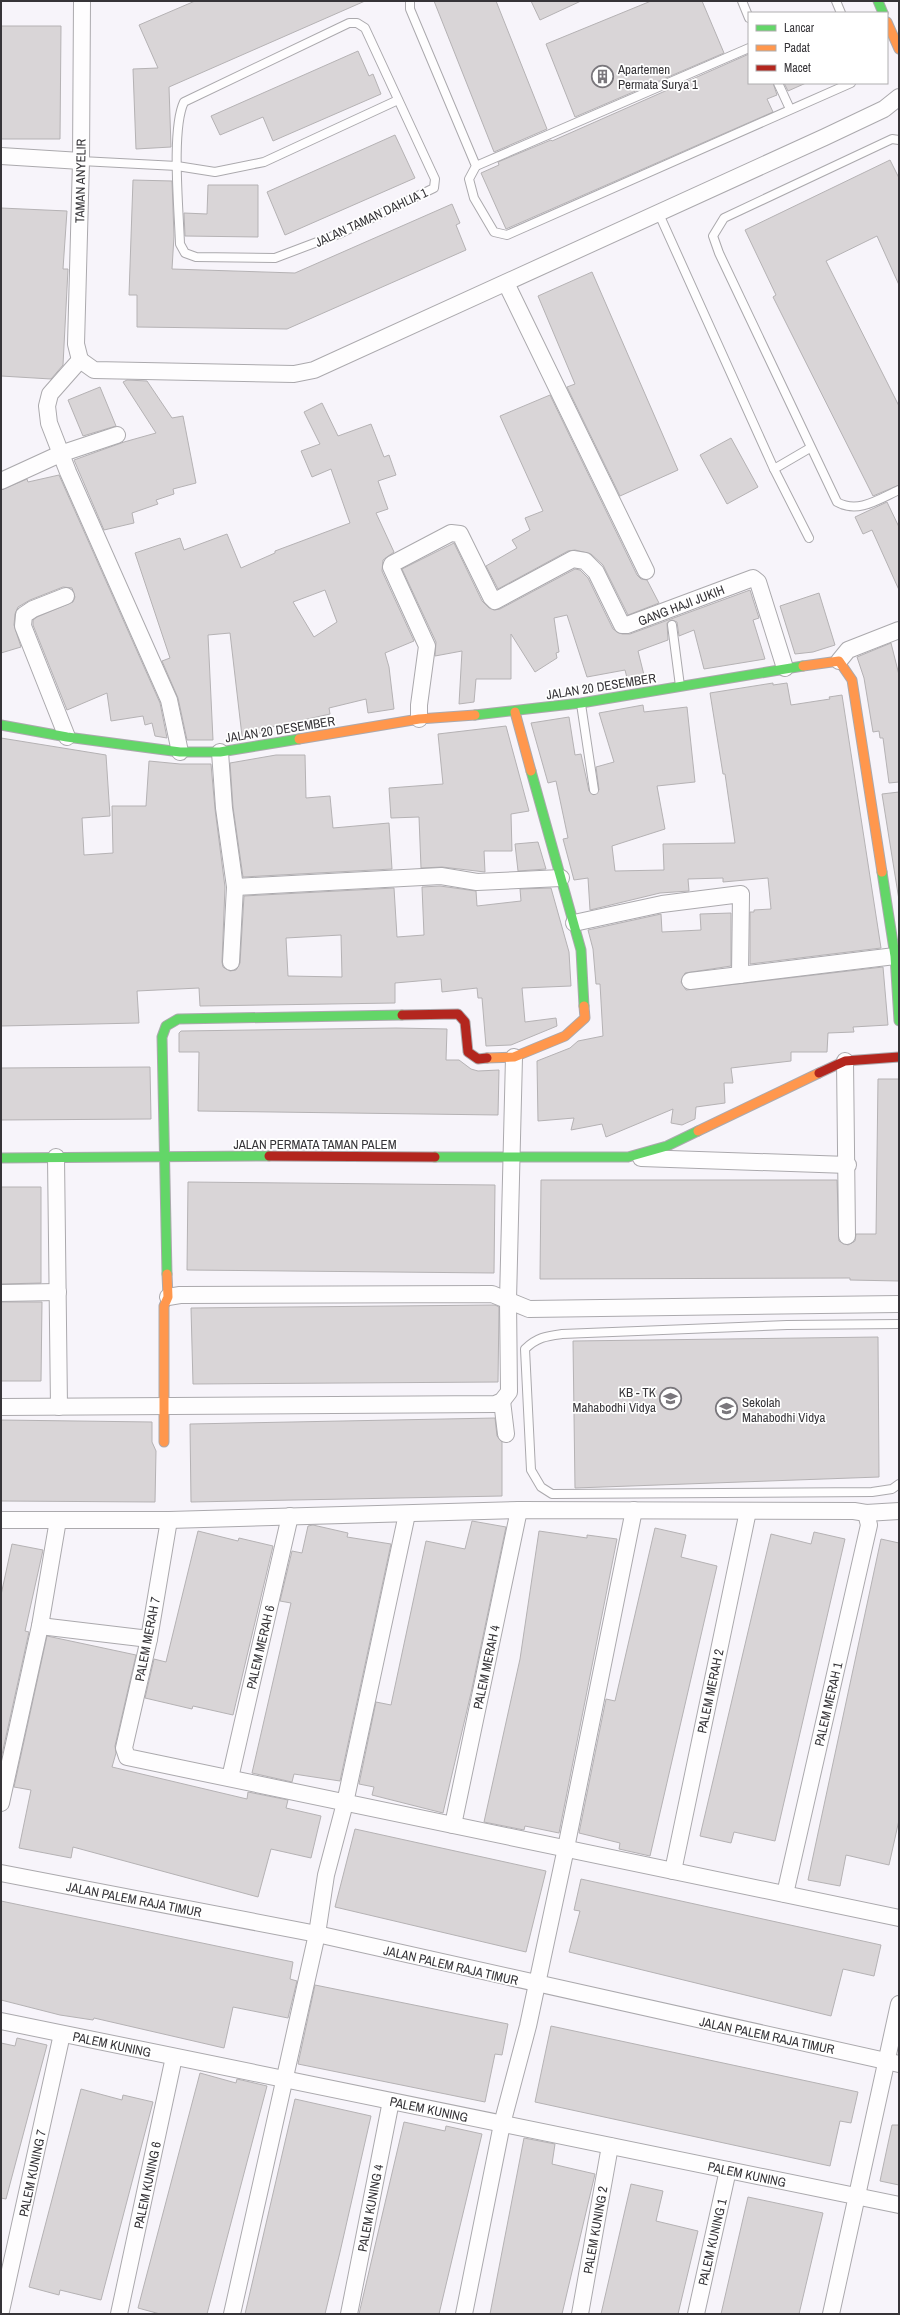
<svg xmlns="http://www.w3.org/2000/svg" width="900" height="2315" font-family="'Archivo Narrow',sans-serif">
	<style>
		.building { fill: #d9d5d7; stroke: #b5b2b4; fill-rule: evenodd }
		.lines { fill: none; stroke-linecap: round; stroke-linejoin: round }
		.lane-casing { stroke: #aba9ad; stroke-width: 10 }
		.street-casing { stroke: #aba9ad; stroke-width: 18 }
		.fast-casing { stroke: #aba9ad; stroke-width: 11 }
		.slow-casing { stroke: #aba9ad; stroke-width: 11 }
		.jam-casing { stroke: #aba9ad; stroke-width: 11 }
		.lane { stroke: #fefdfe; stroke-width: 8 }
		.street { stroke: #fefdfe; stroke-width: 16 }
		.fast { stroke: #63d668; stroke-width: 9 }
		.slow { stroke: #ff974d; stroke-width: 9 }
		.jam { stroke: #b3261e; stroke-width: 9 }
		.labels { text-anchor: middle; stroke-width: 3.5; stroke-linejoin: round; paint-order: stroke }
		.poi-label { font-size: 13px; fill: #363438; stroke: #fff; text-anchor: start }
		.street-label { font-size: 13px; fill: #363438; stroke: #fff }
	</style>
	<rect width="100%" height="100%" fill="#f7f4fa"/>
	<g class="building">
		<path d="M 195,1 L 365,1 L 169,87 L 171,147 L 136,149 L 133,69 L 158,68 L 139,25 Z"/>
		<path d="M 434,1 L 496,1 L 547,129 L 494,152 Z"/>
		<path d="M 531,1 L 581,1 L 540,20 Z"/>
		<path d="M 651,1 L 702,1 L 724,53 L 575,117 L 546,44 Z"/>
		<path d="M 1,26 L 61,26 L 60,139 L 1,139 Z"/>
		<path d="M 358,51 L 369,76 L 373,74 L 381,94 L 273,141 L 263,117 L 220,135 L 211,116 Z"/>
		<path d="M 749,54 L 749,83 L 773,83 L 777,95 L 767,99 L 773,112 L 506,229 L 481,173 L 499,165 L 498,162 L 551,140 L 552,141 Z"/>
		<path d="M 784,83 L 806,83 L 788,91 Z"/>
		<path d="M 395,135 L 415,178 L 285,235 L 267,192 Z"/>
		<path d="M 890,160 L 899,178 L 899,285 L 877,236 L 826,261 L 899,406 L 899,485 L 873,496 L 773,297 L 776,295 L 745,230 Z"/>
		<path d="M 133,180 L 172,181 L 174,236 L 172,269 L 295,273 L 452,204 L 460,223 L 456,225 L 466,250 L 287,329 L 137,327 L 137,295 L 129,295 Z"/>
		<path d="M 208,185 L 258,185 L 258,237 L 185,236 L 184,213 L 207,214 Z"/>
		<path d="M 1,208 L 67,211 L 63,269 L 68,269 L 63,365 L 51,379 L 1,376 Z"/>
		<path d="M 592,272 L 678,470 L 620,496 L 567,387 L 575,384 L 538,296 Z"/>
		<path d="M 127,380 L 147,381 L 172,418 L 183,416 L 196,483 L 173,489 L 174,494 L 156,500 L 158,504 L 132,513 L 134,523 L 104,530 L 74,460 L 124,442 L 156,433 L 123,382 Z"/>
		<path d="M 100,387 L 116,426 L 83,436 L 68,400 Z"/>
		<path d="M 550,395 L 637,575 L 641,579 L 647,580 L 659,603 L 628,615 L 603,565 L 591,554 L 575,550 L 568,551 L 498,589 L 486,566 L 517,548 L 512,540 L 530,530 L 525,518 L 543,511 L 500,416 Z"/>
		<path d="M 322,403 L 338,436 L 371,424 L 384,457 L 389,455 L 396,475 L 378,481 L 388,509 L 376,513 L 394,552 L 383,560 L 382,571 L 414,641 L 385,653 L 389,667 L 394,709 L 368,713 L 366,699 L 329,708 L 330,714 L 272,727 L 273,731 L 242,736 L 230,633 L 208,635 L 213,740 L 187,740 L 178,698 L 162,661 L 170,658 L 135,553 L 180,538 L 184,550 L 227,534 L 241,568 L 275,553 L 275,551 L 350,523 L 331,469 L 312,477 L 301,451 L 320,444 L 304,412 ZM 325,590 L 337,622 L 314,637 L 293,602 Z"/>
		<path d="M 731,438 L 758,487 L 727,504 L 700,455 Z"/>
		<path d="M 59,475 L 160,703 L 167,738 L 155,736 L 152,723 L 145,725 L 143,716 L 111,721 L 107,693 L 67,710 L 33,625 L 33,620 L 37,617 L 73,602 L 75,597 L 72,588 L 63,587 L 30,600 L 18,607 L 15,614 L 14,625 L 21,647 L 1,653 L 1,490 L 27,479 L 28,482 Z"/>
		<path d="M 887,502 L 899,527 L 899,590 L 872,530 L 863,534 L 855,517 Z"/>
		<path d="M 454,543 L 482,601 L 489,608 L 494,610 L 500,609 L 575,569 L 580,570 L 588,578 L 613,629 L 622,634 L 630,634 L 750,590 L 759,618 L 753,620 L 765,659 L 704,669 L 694,630 L 679,636 L 677,622 L 672,620 L 667,623 L 668,640 L 638,651 L 645,679 L 628,682 L 625,670 L 587,677 L 567,615 L 554,618 L 559,652 L 556,653 L 557,658 L 535,672 L 511,634 L 511,679 L 476,679 L 474,702 L 459,704 L 462,651 L 435,656 L 436,642 L 402,569 Z"/>
		<path d="M 819,593 L 835,645 L 813,652 L 795,654 L 780,606 Z"/>
		<path d="M 891,643 L 899,675 L 899,782 L 889,783 L 883,738 L 880,738 L 879,731 L 873,732 L 864,678 L 857,657 Z"/>
		<path d="M 773,683 L 773,685 L 787,683 L 791,705 L 830,699 L 829,697 L 842,695 L 881,948 L 750,964 L 750,912 L 754,912 L 754,910 L 771,909 L 768,878 L 723,882 L 723,878 L 688,879 L 689,891 L 660,893 L 590,910 L 588,878 L 574,880 L 563,839 L 568,838 L 556,781 L 548,783 L 531,723 L 569,717 L 575,755 L 581,754 L 589,791 L 594,795 L 599,790 L 596,767 L 614,762 L 599,713 L 643,705 L 644,712 L 687,707 L 695,782 L 657,786 L 665,829 L 612,846 L 615,871 L 664,870 L 663,844 L 735,843 L 725,774 L 723,774 L 710,693 Z"/>
		<path d="M 506,726 L 529,811 L 511,814 L 512,851 L 484,851 L 485,872 L 442,867 L 421,868 L 419,817 L 391,818 L 389,788 L 443,784 L 438,734 Z"/>
		<path d="M 1,738 L 106,755 L 110,816 L 82,818 L 84,855 L 113,853 L 112,806 L 146,806 L 149,761 L 180,764 L 211,764 L 215,809 L 225,887 L 222,962 L 223,967 L 230,971 L 236,970 L 240,963 L 244,896 L 394,888 L 397,937 L 424,935 L 422,887 L 440,886 L 476,891 L 477,906 L 521,901 L 520,889 L 551,888 L 569,952 L 571,986 L 522,988 L 525,1022 L 556,1018 L 557,1026 L 511,1045 L 486,1046 L 482,998 L 478,998 L 477,988 L 442,992 L 441,979 L 395,983 L 395,1003 L 200,1006 L 199,988 L 137,991 L 139,1023 L 1,1026 ZM 341,935 L 342,977 L 288,976 L 286,938 Z"/>
		<path d="M 276,755 L 305,755 L 306,798 L 330,796 L 333,828 L 389,823 L 392,869 L 243,877 L 233,807 L 230,763 Z"/>
		<path d="M 899,792 L 899,900 L 882,794 Z"/>
		<path d="M 538,842 L 546,869 L 518,871 L 515,844 Z"/>
		<path d="M 731,913 L 731,966 L 685,973 L 681,982 L 686,990 L 883,967 L 888,1025 L 853,1027 L 854,1032 L 828,1033 L 827,1052 L 791,1052 L 791,1061 L 731,1068 L 733,1083 L 724,1083 L 725,1103 L 696,1107 L 695,1119 L 682,1125 L 671,1123 L 673,1109 L 606,1137 L 602,1124 L 571,1130 L 574,1118 L 538,1121 L 537,1061 L 570,1048 L 578,1041 L 603,1036 L 600,984 L 596,984 L 593,949 L 588,930 L 661,914 L 662,932 L 701,930 L 700,914 Z"/>
		<path d="M 396,1028 L 447,1029 L 446,1060 L 459,1060 L 471,1069 L 478,1071 L 499,1070 L 498,1115 L 198,1111 L 199,1052 L 179,1052 L 179,1033 L 181,1031 Z"/>
		<path d="M 150,1067 L 151,1119 L 1,1120 L 1,1068 Z"/>
		<path d="M 878,1079 L 899,1079 L 899,1281 L 850,1280 L 850,1278 L 540,1279 L 541,1180 L 837,1180 L 839,1241 L 848,1245 L 855,1241 L 856,1234 L 876,1234 Z"/>
		<path d="M 188,1182 L 495,1185 L 494,1273 L 187,1270 Z"/>
		<path d="M 1,1187 L 41,1187 L 41,1283 L 1,1284 Z"/>
		<path d="M 1,1302 L 42,1302 L 41,1381 L 1,1381 Z"/>
		<path d="M 495,1305 L 499,1307 L 498,1382 L 193,1384 L 191,1308 Z"/>
		<path d="M 878,1337 L 879,1477 L 575,1488 L 573,1341 Z"/>
		<path d="M 495,1418 L 497,1436 L 502,1442 L 502,1496 L 191,1502 L 190,1424 Z"/>
		<path d="M 1,1420 L 152,1422 L 152,1442 L 156,1451 L 155,1502 L 1,1501 Z"/>
		<path d="M 472,1521 L 506,1527 L 471,1693 L 443,1813 L 372,1795 L 374,1787 L 359,1784 L 376,1702 L 391,1705 L 426,1541 L 465,1549 Z"/>
		<path d="M 313,1525 L 348,1533 L 347,1537 L 391,1544 L 340,1781 L 294,1774 L 292,1782 L 252,1773 L 291,1603 L 280,1601 L 292,1551 L 302,1553 L 308,1526 Z"/>
		<path d="M 655,1528 L 686,1535 L 681,1557 L 717,1566 L 650,1856 L 619,1849 L 620,1843 L 579,1833 L 606,1699 L 615,1701 Z"/>
		<path d="M 198,1531 L 238,1541 L 239,1538 L 273,1546 L 233,1715 L 193,1706 L 192,1709 L 145,1698 L 154,1659 L 166,1662 Z"/>
		<path d="M 539,1531 L 587,1538 L 587,1535 L 617,1539 L 559,1833 L 525,1826 L 524,1830 L 484,1822 L 520,1659 Z"/>
		<path d="M 814,1532 L 845,1539 L 775,1841 L 734,1832 L 731,1843 L 700,1836 L 771,1534 L 811,1544 Z"/>
		<path d="M 881,1539 L 899,1543 L 899,1820 L 889,1865 L 846,1855 L 840,1886 L 808,1880 Z"/>
		<path d="M 12,1544 L 43,1550 L 25,1631 L 29,1632 L 1,1759 L 1,1595 Z"/>
		<path d="M 47,1636 L 136,1655 L 115,1746 L 116,1753 L 112,1767 L 247,1799 L 248,1792 L 288,1800 L 286,1808 L 321,1816 L 311,1858 L 271,1849 L 258,1897 L 73,1847 L 71,1858 L 19,1848 L 31,1790 L 14,1787 Z"/>
		<path d="M 355,1829 L 546,1871 L 526,1952 L 335,1907 Z"/>
		<path d="M 581,1879 L 881,1945 L 874,1976 L 843,1969 L 831,2016 L 569,1952 L 580,1911 L 574,1910 Z"/>
		<path d="M 1,1901 L 293,1962 L 290,1979 L 297,1981 L 288,2018 L 233,2007 L 224,2048 L 94,2018 L 93,2020 L 60,2015 L 1,2000 Z"/>
		<path d="M 315,1985 L 508,2024 L 502,2055 L 495,2054 L 485,2102 L 298,2064 Z"/>
		<path d="M 551,2026 L 858,2092 L 851,2123 L 840,2121 L 830,2166 L 535,2102 Z"/>
		<path d="M 17,2038 L 47,2045 L 6,2199 L 1,2198 L 1,2043 L 15,2046 Z"/>
		<path d="M 200,2073 L 236,2083 L 237,2079 L 267,2086 L 207,2314 L 160,2314 L 138,2308 Z"/>
		<path d="M 81,2089 L 122,2100 L 123,2095 L 153,2102 L 101,2300 L 60,2290 L 59,2295 L 29,2287 Z"/>
		<path d="M 295,2099 L 371,2116 L 340,2252 L 325,2314 L 245,2314 Z"/>
		<path d="M 404,2122 L 445,2131 L 446,2126 L 482,2134 L 439,2314 L 359,2314 Z"/>
		<path d="M 892,2125 L 899,2125 L 899,2185 L 880,2181 Z"/>
		<path d="M 524,2138 L 555,2144 L 552,2164 L 595,2174 L 562,2314 L 490,2314 Z"/>
		<path d="M 631,2184 L 663,2191 L 656,2221 L 698,2231 L 678,2314 L 601,2314 Z"/>
		<path d="M 748,2197 L 823,2213 L 799,2314 L 721,2314 Z"/>
	</g>
	<g class="lines">
		<defs>
			<g id="lane">
				<path d="M 410,1 L 410,9 L 476,166 L 469,179 L 474,198 L 494,232 L 507,235 L 851,83"/>
				<path d="M 742,1 L 749,18"/>
				<path d="M 836,1 L 841,13"/>
				<path d="M 349,23 L 357,23 L 365,28 L 435,179 L 434,188 L 341,233 L 275,258 L 196,257 L 185,253 L 180,244 C 179,211 171,129 184,102 Z"/>
				<path d="M 778,83 L 790,109"/>
				<path d="M 899,140 L 892,139 L 724,218 L 713,236 L 719,253 L 837,502 C 858,514 879,499 899,490"/>
				<path d="M 81,161 L 177,166 L 215,172 L 264,162 L 398,100"/>
				<path d="M 476,166 L 749,48"/>
				<path d="M 659,214 L 774,469 L 809,538"/>
				<path d="M 774,469 L 810,448"/>
				<path d="M 672,625 L 680,686"/>
				<path d="M 581,704 L 594,790"/>
				<path d="M 899,1324 L 787,1325 L 562,1334 C 547,1336 537,1337 525,1349 L 531,1470 L 541,1487 L 552,1494 L 872,1492 L 892,1489 L 899,1484"/>
			</g>
			<g id="street">
				<path d="M 1,156 L 81,161"/>
				<path d="M 506,283 L 646,571"/>
				<path d="M 80,360 L 94,370 L 294,374 L 314,370 L 825,137 L 884,109 L 899,97"/>
				<path d="M 80,360 L 50,394 L 47,406 L 49,423 L 68,472 L 169,700 L 180,752"/>
				<path d="M 80,360 L 76,344 L 81,161 L 82,1"/>
				<path d="M 1,481 L 60,454 L 117,435"/>
				<path d="M 66,596 L 33,609 L 24,615 L 23,626 L 67,737"/>
				<path d="M 839,661 L 848,650 L 899,630"/>
				<path d="M 419,719 L 419,705 L 427,646 L 391,567 L 392,564 L 451,533 L 460,534 L 491,597 L 495,601 L 573,559 L 585,561 L 596,572 L 622,625 L 627,625 L 753,578 L 758,582 L 785,668"/>
				<path d="M 220,752 L 224,808 L 235,887 L 231,962"/>
				<path d="M 235,887 L 441,876 L 477,882 L 561,878"/>
				<path d="M 574,923 L 662,904 L 741,894 L 740,975"/>
				<path d="M 690,981 L 895,956"/>
				<path d="M 845,1061 L 847,1236"/>
				<path d="M 56,1157 L 59,1407"/>
				<path d="M 641,1158 L 848,1165"/>
				<path d="M 1,1293 L 58,1292"/>
				<path d="M 168,1297 L 180,1295 L 492,1294 L 529,1309 L 899,1304"/>
				<path d="M 502,1401 L 506,1434"/>
				<path d="M 1,1407 L 495,1404 L 502,1401 L 509,1392 L 508,1300 L 514,1057"/>
				<path d="M 1,1520 L 169,1520 L 519,1510 L 854,1511 L 866,1513 L 899,1511"/>
				<path d="M 169,1520 L 149,1639 L 124,1748 L 127,1757 L 899,1918"/>
				<path d="M 40,1626 L 149,1639"/>
				<path d="M 230,1778 L 290,1516"/>
				<path d="M 1,1803 L 40,1626 L 58,1520"/>
				<path d="M 453,1825 L 519,1510"/>
				<path d="M 673,1871 L 748,1511"/>
				<path d="M 1,1873 L 317,1934 L 899,2064"/>
				<path d="M 785,1894 L 869,1525 L 866,1513"/>
				<path d="M 1,2021 L 899,2205"/>
				<path d="M 1,2311 L 62,2034"/>
				<path d="M 119,2314 L 174,2057"/>
				<path d="M 232,2314 L 317,1934 L 326,1875 L 345,1803 L 407,1514"/>
				<path d="M 349,2314 L 391,2101"/>
				<path d="M 464,2314 L 502,2124 L 528,2026 L 566,1848 L 634,1510"/>
				<path d="M 580,2314 L 610,2146"/>
				<path d="M 696,2314 L 728,2170"/>
				<path d="M 831,2314 L 899,2004"/>
			</g>
			<g id="fast">
				<path d="M 878,1 L 883,13"/>
				<path d="M 475,715 L 581,703 L 803,666"/>
				<path d="M 1,725 L 67,737 L 180,752 L 220,752 L 299,739"/>
				<path d="M 531,771 L 581,950 L 584,1006"/>
				<path d="M 882,872 L 895,956 L 899,1021"/>
				<path d="M 435,1157 L 628,1157 L 667,1146 L 698,1131"/>
				<path d="M 1,1158 L 269,1156"/>
				<path d="M 167,1274 L 162,1037 L 166,1026 L 178,1019 L 402,1015"/>
			</g>
			<g id="slow">
				<path d="M 887,22 L 899,49"/>
				<path d="M 803,666 L 839,661 L 852,680 L 882,872"/>
				<path d="M 515,712 L 531,771"/>
				<path d="M 299,739 L 419,719 L 475,715"/>
				<path d="M 487,1058 L 514,1057 L 565,1036 L 585,1018 L 584,1006"/>
				<path d="M 698,1131 L 819,1073"/>
				<path d="M 164,1442 L 164,1306 L 168,1297 L 167,1274"/>
			</g>
			<g id="jam">
				<path d="M 402,1015 L 458,1014 L 465,1022 L 468,1052 L 478,1059 L 487,1058"/>
				<path d="M 819,1073 L 845,1061 L 899,1057"/>
				<path d="M 269,1156 L 435,1157"/>
			</g>
		</defs>
		<use href="#lane" class="lane-casing"/>
		<use href="#street" class="street-casing"/>
		<use href="#fast" class="fast-casing"/>
		<use href="#slow" class="slow-casing"/>
		<use href="#jam" class="jam-casing"/>
		<use href="#lane" class="lane"/>
		<use href="#street" class="street"/>
		<use href="#fast" class="fast"/>
		<use href="#slow" class="slow"/>
		<use href="#jam" class="jam"/>
	</g>
	<defs>
		<symbol id="building-ring" viewBox="-11 -11 22 22"><circle r="9.5" fill="#fff" stroke="#7a777c" stroke-width="1.5"/><path d="M-4-6H4V6H1V3H-1V6H-4ZM-2.5-4.3h1.7v1.8h-1.7ZM.8-4.3h1.7v1.8H.8ZM-2.5-1h1.7V.8h-1.7ZM.8-1h1.7V.8H.8Z" fill="#7a777c"/></symbol>
		<symbol id="school-ring" viewBox="-11 -11 22 22"><circle r="9.5" fill="#fff" stroke="#7a777c" stroke-width="1.5"/><path d="M0-5L7-2L0 1L-7-2ZM-4 1L0 2.5L4 1V4Q0 6-4 4Z" fill="#7a777c"/></symbol>
	</defs>
	<g fill-rule="evenodd">
		<use href="#building-ring" x="590" y="64" width="25" height="25"/>
		<use href="#school-ring" x="658" y="1386" width="25" height="25"/>
		<use href="#school-ring" x="714" y="1396" width="25" height="25"/>
	</g>
	<g class="labels">
		<g class="poi-label">
			<text x="618" y="74">Apartemen<tspan x="618" dy="15">Permata Surya 1</tspan></text>
			<text x="656" y="1397" text-anchor="end">KB - TK<tspan x="656" dy="15">Mahabodhi Vidya</tspan></text>
			<text x="742" y="1407">Sekolah<tspan x="742" dy="15">Mahabodhi Vidya</tspan></text>
		</g>
		<g class="street-label">
			<text transform="translate(80 181) rotate(-89)" y="5">TAMAN ANYELIR</text>
			<text transform="translate(371 217) rotate(-25)" y="5">JALAN TAMAN DAHLIA 1</text>
			<text transform="translate(681 605) rotate(-21)" y="5">GANG HAJI JUKIH</text>
			<text transform="translate(601 686) rotate(-9)" y="5">JALAN 20 DESEMBER</text>
			<text transform="translate(280 729) rotate(-9)" y="5">JALAN 20 DESEMBER</text>
			<text x="315" y="1149">JALAN PERMATA TAMAN PALEM</text>
			<text transform="translate(147 1639) rotate(-79)" y="5">PALEM MERAH 7</text>
			<text transform="translate(260 1647) rotate(-77)" y="5">PALEM MERAH 6</text>
			<text transform="translate(486 1667) rotate(-78)" y="5">PALEM MERAH 4</text>
			<text transform="translate(710 1691) rotate(-78)" y="5">PALEM MERAH 2</text>
			<text transform="translate(828 1704) rotate(-77)" y="5">PALEM MERAH 1</text>
			<text transform="translate(134 1899) rotate(11)" y="5">JALAN PALEM RAJA TIMUR</text>
			<text transform="translate(451 1965) rotate(13)" y="5">JALAN PALEM RAJA TIMUR</text>
			<text transform="translate(767 2035) rotate(12)" y="5">JALAN PALEM RAJA TIMUR</text>
			<text transform="translate(112 2044) rotate(12)" y="5">PALEM KUNING</text>
			<text transform="translate(429 2109) rotate(12)" y="5">PALEM KUNING</text>
			<text transform="translate(32 2173) rotate(-78)" y="5">PALEM KUNING 7</text>
			<text transform="translate(747 2174) rotate(12)" y="5">PALEM KUNING</text>
			<text transform="translate(147 2185) rotate(-78)" y="5">PALEM KUNING 6</text>
			<text transform="translate(370 2208) rotate(-79)" y="5">PALEM KUNING 4</text>
			<text transform="translate(595 2230) rotate(-80)" y="5">PALEM KUNING 2</text>
			<text transform="translate(712 2242) rotate(-77)" y="5">PALEM KUNING 1</text>
		</g>
	</g>
	<rect width="900" height="2315" fill="none" stroke="#363438" stroke-width="4"/>
	<rect x="748" y="12" width="140" height="72" fill="#ffffff" stroke="#afaeaf"/>
	<rect x="756" y="25" width="20" height="6" fill="#63d668" stroke="#afaeaf"/>
	<text x="784" y="32" font-size="12" fill="#363438">Lancar</text>
	<rect x="756" y="45" width="20" height="6" fill="#ff974d" stroke="#afaeaf"/>
	<text x="784" y="52" font-size="12" fill="#363438">Padat</text>
	<rect x="756" y="65" width="20" height="6" fill="#b3261e" stroke="#afaeaf"/>
	<text x="784" y="72" font-size="12" fill="#363438">Macet</text>
</svg>
